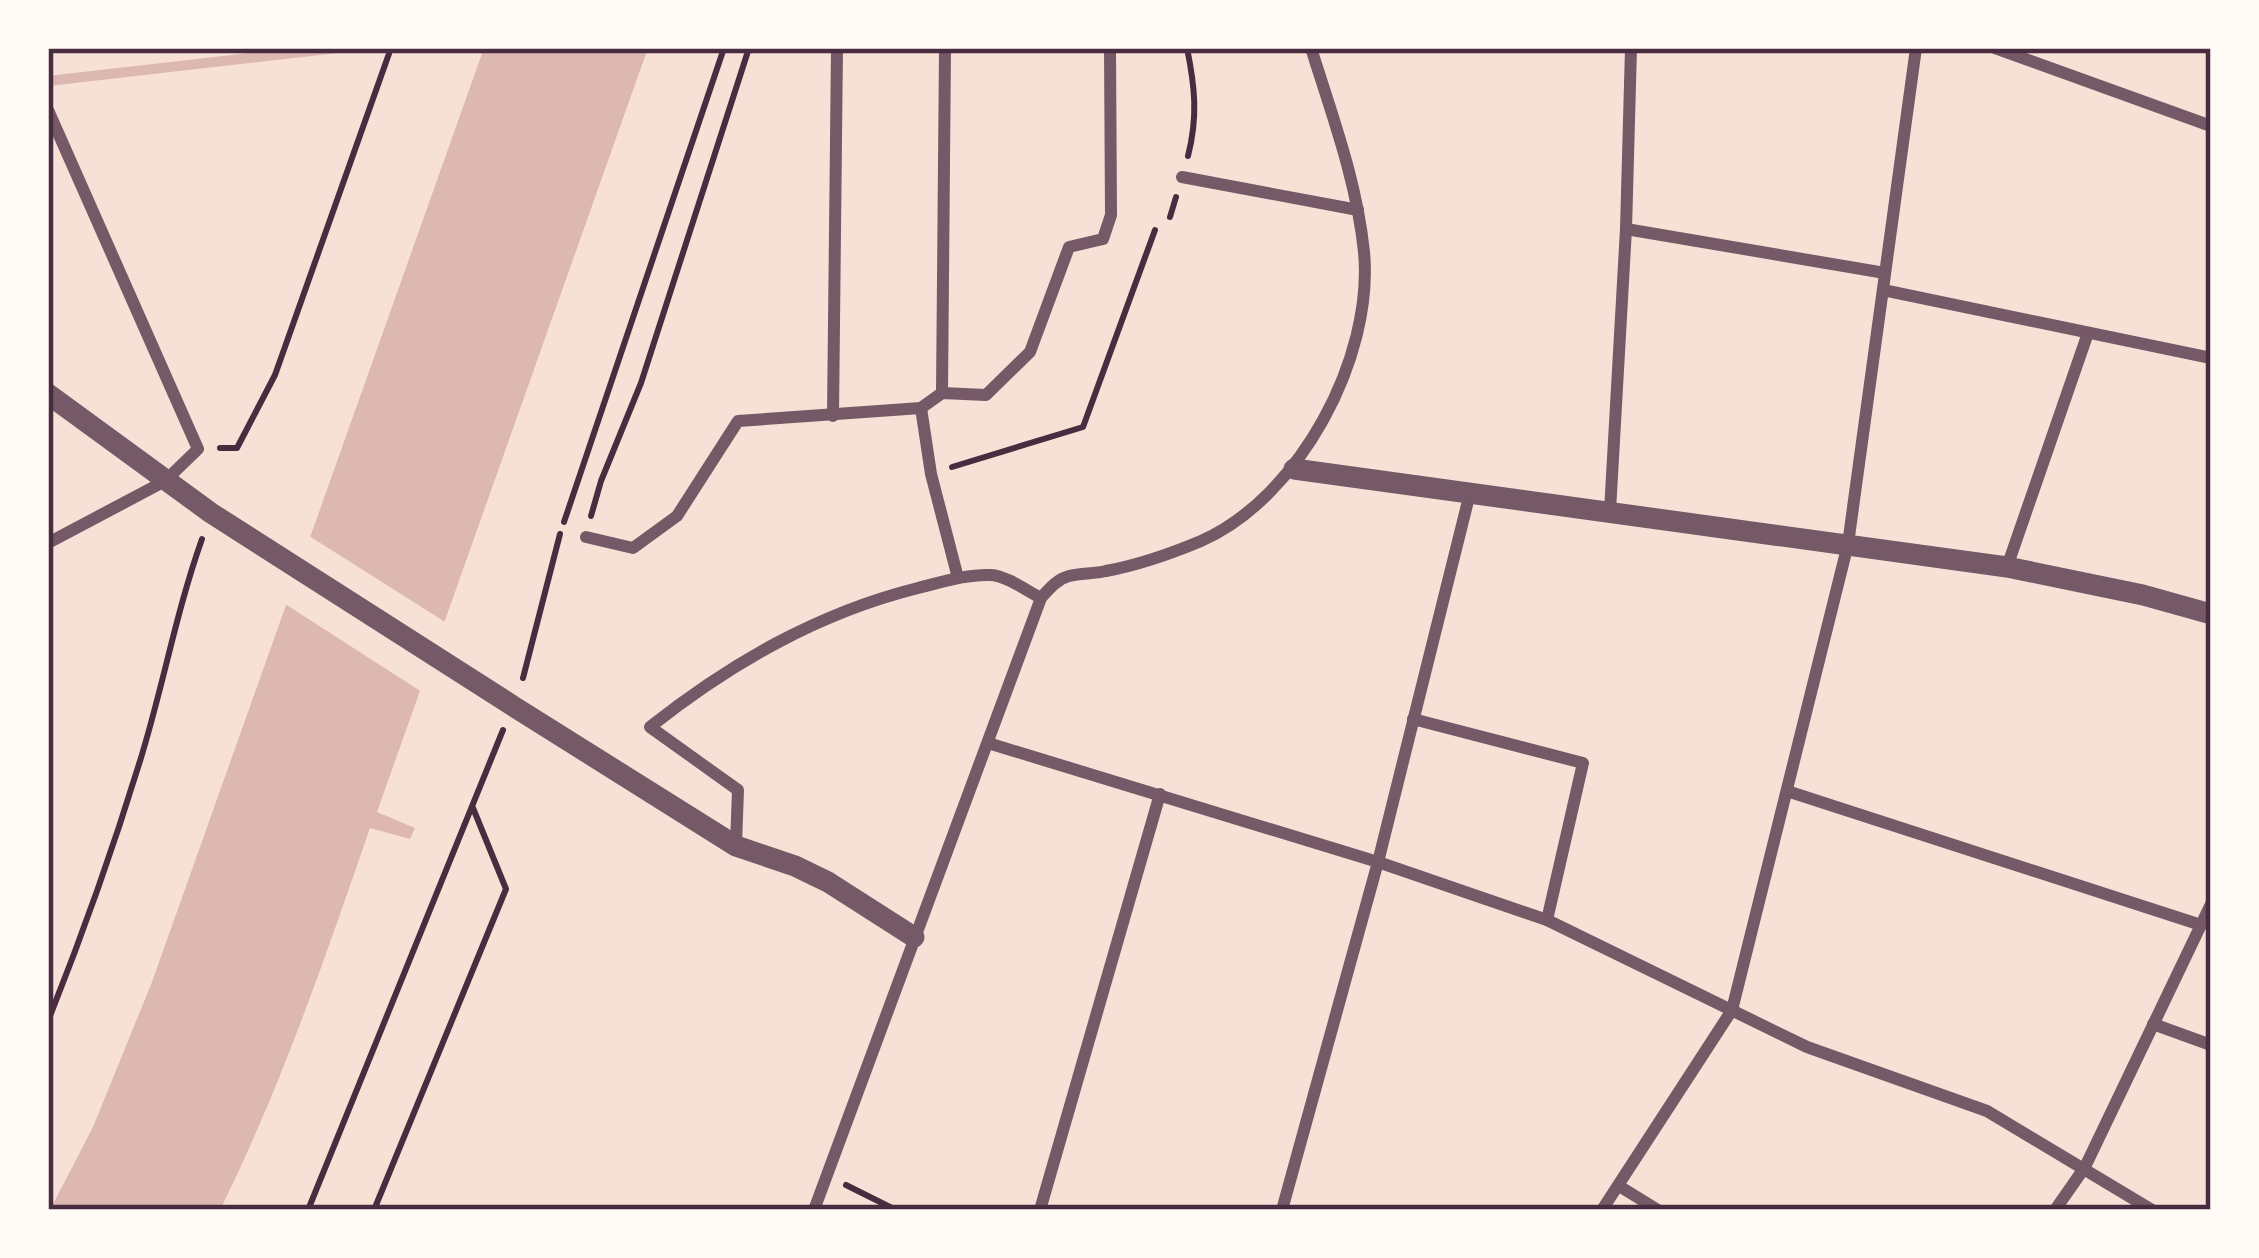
<svg xmlns="http://www.w3.org/2000/svg" width="2259" height="1258" font-family="'Libre Baskerville',serif">
	<style>
		.water { fill: #dcb8b0 }
		.pier { fill: #f7e1d7 }
		.lines { fill: none; stroke-linecap: round; stroke-linejoin: round }
		.stream { stroke: #dcb8b0; stroke-width: 10 }
		.path { stroke: #4a2c40; stroke-width: 6 }
		.minor { stroke: #755966; stroke-width: 12 }
		.tertiary { stroke: #755966; stroke-width: 21 }
		.neatline { fill: none; stroke: #4a2c40; stroke-width: 4.5 }
	</style>
	<rect width="100%" height="100%" fill="#f7e1d7"/>
	<path class="water" d="M 484,48 L 648,48 L 377,812 L 415,828 L 410,839 L 370,828 C 325,958 281,1087 220,1210 L 50,1210 L 93,1127 L 152,982 Z"/>
	<path class="pier" d="M 306,534 L 450,625 L 425,694 L 282,602 Z"/>
	<g class="lines">
		<path class="stream" d="M 48,81 L 338,48"/>
		<g class="path">
			<path d="M 1187,48 C 1195,87 1198,117 1188,156"/>
			<path d="M 1170,217 L 1176,197"/>
			<path d="M 220,448 L 237,448 L 275,375 L 391,48"/>
			<path d="M 952,467 L 1083,427 L 1155,230"/>
			<path d="M 591,516 L 601,481 L 641,383 L 749,48"/>
			<path d="M 564,522 L 724,48"/>
			<path d="M 523,678 L 560,534"/>
			<path d="M 48,1021 C 82,936 113,849 140,761 C 163,687 176,612 202,539"/>
			<path d="M 846,1185 L 896,1210"/>
			<path d="M 308,1210 L 503,730"/>
			<path d="M 374,1210 L 506,889 L 473,808"/>
		</g>
		<g class="minor">
			<path d="M 1995,48 L 2211,126"/>
			<path d="M 48,110 L 198,449 L 165,481 L 48,543"/>
			<path d="M 1182,177 L 1358,210"/>
			<path d="M 1626,229 L 1885,273"/>
			<path d="M 1883,290 L 2211,358"/>
			<path d="M 942,393 L 945,48"/>
			<path d="M 921,408 L 931,474 L 958,578"/>
			<path d="M 833,416 L 837,48"/>
			<path d="M 1610,511 L 1626,229 L 1631,48"/>
			<path d="M 586,537 L 633,548 L 677,516 L 738,421 L 921,408 L 942,393 L 986,395 L 1030,352 L 1069,247 L 1103,239 L 1111,215 L 1110,48"/>
			<path d="M 2007,567 L 2088,333"/>
			<path d="M 1413,719 L 1583,763 L 1547,920"/>
			<path d="M 988,743 L 1378,862 L 1547,920 L 1807,1047 L 1987,1111 L 2152,1210"/>
			<path d="M 1787,791 L 2201,925"/>
			<path d="M 736,845 L 738,790 L 650,727 C 731,663 818,613 918,588 C 942,582 967,574 991,575 C 1007,576 1027,591 1041,598"/>
			<path d="M 2153,1024 L 2211,1045"/>
			<path d="M 1619,1186 L 1658,1210"/>
			<path d="M 814,1210 L 1041,598 C 1049,589 1057,579 1069,576 C 1081,573 1094,574 1106,571 C 1139,565 1170,554 1201,541 C 1299,498 1374,358 1364,252 C 1357,182 1332,115 1311,48"/>
			<path d="M 1040,1210 L 1160,794"/>
			<path d="M 1282,1210 L 1378,862 L 1470,493"/>
			<path d="M 1602,1210 L 1732,1010 L 1848,544 L 1916,48"/>
			<path d="M 2055,1210 L 2085,1167 L 2211,904"/>
		</g>
		<g class="tertiary">
			<path d="M 48,394 L 211,513 L 513,706 L 736,846 L 795,866 L 828,882 L 914,937"/>
			<path d="M 1294,469 L 2007,567 L 2143,595 L 2211,614"/>
		</g>
	</g>
	<rect width="2259" height="1258" fill="none" stroke="#fffaf5" stroke-width="102"/>
	<rect x="51" y="51" width="2157" height="1156" class="neatline"/>
</svg>
